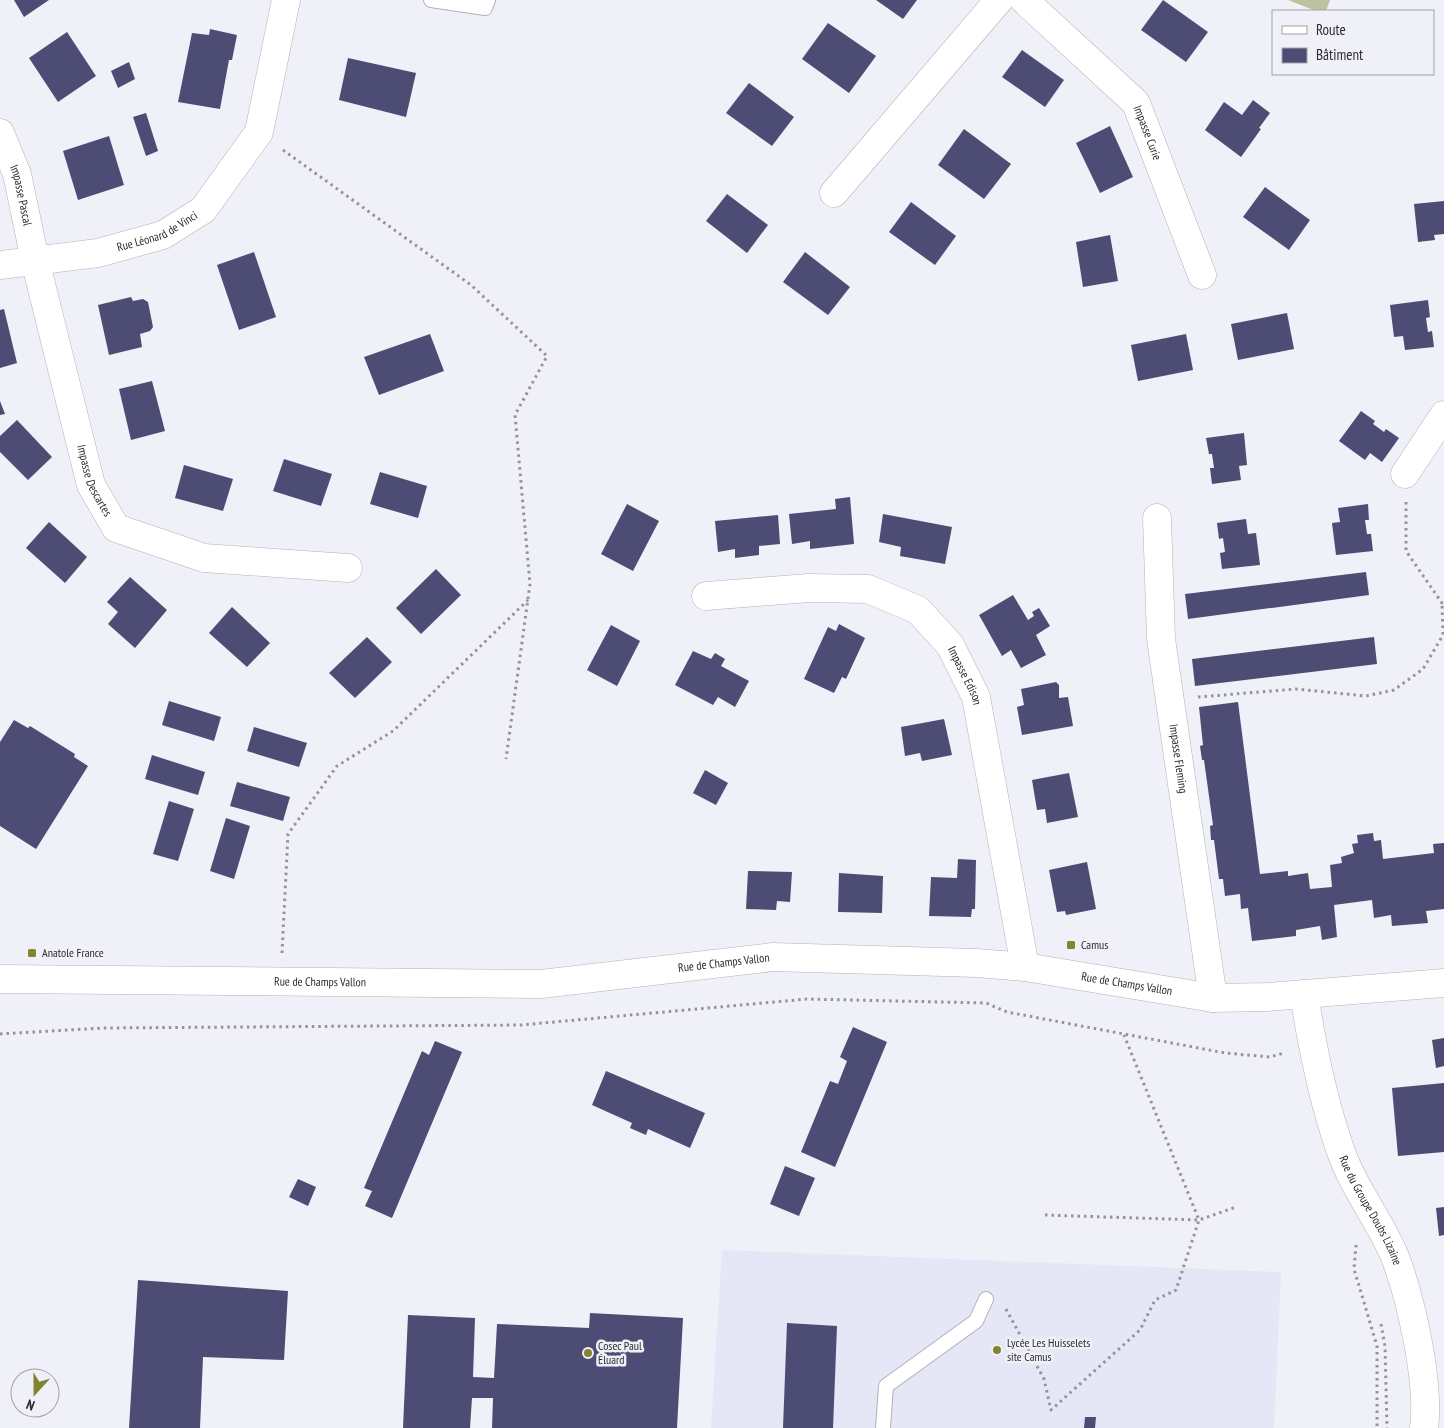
<svg xmlns="http://www.w3.org/2000/svg" width="1444" height="1428" font-family="'PT Sans Narrow',sans-serif">
	<style>
		.built { fill: #e5e6f6 }
		.green { fill: #bec19e }
		.building { fill: #4d4c74 }
		.lines { fill: none; stroke-linecap: round; stroke-linejoin: round }
		.service-casing { stroke: #b1b1b9; stroke-width: 16 }
		.minor-casing { stroke: #b1b1b9; stroke-width: 29 }
		.path { stroke: #939399; stroke-width: 3; stroke-dasharray: 2.5 4; stroke-linecap: butt }
		.service { stroke: #fff; stroke-width: 14 }
		.minor { stroke: #fff; stroke-width: 28 }
		.poi-dot { fill: #82842f; stroke: #f0f0f8; stroke-width: 2 }
		.labels { text-anchor: middle; stroke-width: 5; stroke-linejoin: round; paint-order: stroke }
		.street-label { font-size: 12px; fill: #2b2b2e; stroke: #f0f0f8 }
		.poi-label { font-size: 12px; fill: #2b2b2e; stroke: #f0f0f8; text-anchor: start }
	</style>
	<rect width="100%" height="100%" fill="#f0f0f8"/>
	<path class="built" d="M 722,1250 L 1281,1272 L 1274,1428 L 711,1428 Z"/>
	<path class="green" d="M 1288,0 L 1330,0 L 1326,11 L 1316,11 Z"/>
	<g class="building">
		<path d="M 14,0 L 49,0 L 24,17 Z"/>
		<path d="M 876,0 L 917,0 L 903,19 Z"/>
		<path d="M 1163,0 L 1208,32 L 1186,62 L 1141,30 Z"/>
		<path d="M 828,23 L 876,56 L 849,93 L 802,59 Z"/>
		<path d="M 210,29 L 237,35 L 232,60 L 229,60 L 220,109 L 178,102 L 192,33 L 209,35 Z"/>
		<path d="M 67,32 L 96,76 L 58,102 L 29,58 Z"/>
		<path d="M 1022,50 L 1064,80 L 1045,107 L 1002,77 Z"/>
		<path d="M 348,58 L 416,73 L 406,117 L 339,100 Z"/>
		<path d="M 129,62 L 135,79 L 118,88 L 111,71 Z"/>
		<path d="M 749,83 L 794,117 L 772,146 L 726,113 Z"/>
		<path d="M 1253,100 L 1270,113 L 1259,128 L 1261,129 L 1241,157 L 1205,130 L 1224,102 L 1242,115 Z"/>
		<path d="M 146,113 L 158,151 L 146,156 L 133,117 Z"/>
		<path d="M 1110,126 L 1133,177 L 1100,193 L 1076,143 Z"/>
		<path d="M 964,129 L 1011,164 L 984,199 L 938,165 Z"/>
		<path d="M 109,136 L 124,185 L 78,200 L 63,151 Z"/>
		<path d="M 1265,187 L 1310,220 L 1289,250 L 1243,217 Z"/>
		<path d="M 727,194 L 768,225 L 747,253 L 706,221 Z"/>
		<path d="M 1444,201 L 1444,234 L 1434,235 L 1435,240 L 1418,242 L 1414,204 Z"/>
		<path d="M 911,202 L 956,236 L 935,265 L 889,232 Z"/>
		<path d="M 1110,235 L 1118,281 L 1083,287 L 1076,242 Z"/>
		<path d="M 254,252 L 276,317 L 239,330 L 217,265 Z"/>
		<path d="M 805,252 L 850,287 L 828,315 L 783,282 Z"/>
		<path d="M 131,297 L 133,301 L 143,299 L 148,302 L 153,327 L 150,331 L 140,334 L 142,347 L 109,355 L 98,305 Z"/>
		<path d="M 1428,300 L 1430,317 L 1426,318 L 1428,332 L 1432,331 L 1434,347 L 1405,350 L 1403,336 L 1394,337 L 1390,305 Z"/>
		<path d="M 4,309 L 17,363 L 0,368 L 0,310 Z"/>
		<path d="M 1287,313 L 1294,349 L 1238,360 L 1231,324 Z"/>
		<path d="M 430,334 L 444,371 L 379,395 L 364,357 Z"/>
		<path d="M 1186,334 L 1193,370 L 1138,381 L 1131,345 Z"/>
		<path d="M 152,381 L 165,431 L 131,440 L 119,389 Z"/>
		<path d="M 0,401 L 5,414 L 0,415 Z"/>
		<path d="M 1361,411 L 1375,421 L 1373,424 L 1384,432 L 1386,429 L 1399,438 L 1382,462 L 1370,453 L 1365,460 L 1339,441 Z"/>
		<path d="M 17,420 L 52,457 L 28,480 L 0,452 L 0,436 Z"/>
		<path d="M 1244,433 L 1247,465 L 1239,466 L 1241,480 L 1212,484 L 1210,468 L 1214,468 L 1212,454 L 1209,454 L 1206,438 Z"/>
		<path d="M 284,459 L 332,474 L 321,506 L 273,491 Z"/>
		<path d="M 184,465 L 233,479 L 223,511 L 175,498 Z"/>
		<path d="M 380,472 L 427,486 L 418,518 L 370,504 Z"/>
		<path d="M 850,497 L 854,544 L 810,549 L 810,541 L 792,544 L 789,514 L 836,509 L 835,499 Z"/>
		<path d="M 627,504 L 659,521 L 633,571 L 601,554 Z"/>
		<path d="M 1368,504 L 1369,520 L 1365,520 L 1367,534 L 1371,534 L 1373,551 L 1336,555 L 1332,523 L 1340,522 L 1338,508 Z"/>
		<path d="M 883,514 L 952,527 L 945,564 L 900,556 L 901,547 L 879,542 Z"/>
		<path d="M 778,515 L 780,544 L 759,546 L 759,555 L 735,558 L 735,549 L 718,552 L 715,521 Z"/>
		<path d="M 1246,519 L 1248,534 L 1256,533 L 1260,565 L 1222,569 L 1220,553 L 1225,552 L 1223,538 L 1219,539 L 1217,523 Z"/>
		<path d="M 49,522 L 87,557 L 65,583 L 26,548 Z"/>
		<path d="M 436,569 L 461,595 L 421,634 L 396,608 Z"/>
		<path d="M 1366,572 L 1369,595 L 1188,619 L 1185,594 Z"/>
		<path d="M 130,577 L 167,610 L 135,648 L 108,624 L 118,612 L 107,602 Z"/>
		<path d="M 1013,595 L 1028,620 L 1034,616 L 1032,612 L 1039,608 L 1050,626 L 1036,635 L 1046,655 L 1021,668 L 1011,650 L 1002,656 L 979,615 Z"/>
		<path d="M 232,607 L 270,643 L 247,667 L 209,633 Z"/>
		<path d="M 839,624 L 865,638 L 846,679 L 842,677 L 834,693 L 804,679 L 828,627 L 836,631 Z"/>
		<path d="M 611,625 L 640,641 L 617,686 L 587,670 Z"/>
		<path d="M 367,637 L 392,662 L 355,698 L 329,673 Z"/>
		<path d="M 1374,637 L 1377,664 L 1195,686 L 1192,659 Z"/>
		<path d="M 693,651 L 711,659 L 715,653 L 725,659 L 721,666 L 749,681 L 735,707 L 718,697 L 713,705 L 675,685 Z"/>
		<path d="M 1056,682 L 1059,685 L 1059,698 L 1068,697 L 1073,726 L 1022,735 L 1017,707 L 1024,705 L 1021,689 Z"/>
		<path d="M 169,701 L 221,717 L 214,741 L 162,725 Z"/>
		<path d="M 1238,702 L 1260,874 L 1288,871 L 1288,876 L 1308,873 L 1310,889 L 1332,887 L 1330,865 L 1342,863 L 1341,857 L 1354,853 L 1352,844 L 1358,843 L 1357,835 L 1373,833 L 1374,841 L 1381,840 L 1383,859 L 1434,853 L 1433,844 L 1444,843 L 1444,909 L 1426,911 L 1428,923 L 1392,926 L 1391,915 L 1374,918 L 1372,900 L 1334,905 L 1337,937 L 1322,940 L 1320,926 L 1296,930 L 1296,936 L 1252,941 L 1248,908 L 1241,909 L 1240,894 L 1225,896 L 1223,879 L 1219,879 L 1214,840 L 1211,840 L 1210,826 L 1213,825 L 1204,760 L 1202,760 L 1200,746 L 1203,745 L 1199,707 Z"/>
		<path d="M 944,719 L 952,755 L 922,761 L 920,753 L 905,756 L 901,727 Z"/>
		<path d="M 14,720 L 28,728 L 30,726 L 75,754 L 74,757 L 88,766 L 36,849 L 0,826 L 0,742 Z"/>
		<path d="M 254,727 L 307,743 L 299,767 L 247,751 Z"/>
		<path d="M 152,755 L 205,772 L 198,795 L 145,779 Z"/>
		<path d="M 705,770 L 728,783 L 716,805 L 693,793 Z"/>
		<path d="M 1069,773 L 1078,817 L 1047,823 L 1045,809 L 1037,810 L 1032,780 Z"/>
		<path d="M 237,782 L 290,797 L 283,821 L 230,806 Z"/>
		<path d="M 169,801 L 194,809 L 178,861 L 153,854 Z"/>
		<path d="M 226,818 L 250,826 L 234,879 L 210,871 Z"/>
		<path d="M 958,859 L 976,860 L 975,909 L 972,909 L 971,917 L 929,916 L 931,877 L 957,878 Z"/>
		<path d="M 1087,862 L 1096,909 L 1066,915 L 1065,911 L 1057,912 L 1049,870 Z"/>
		<path d="M 748,871 L 792,872 L 790,902 L 777,901 L 776,910 L 746,909 Z"/>
		<path d="M 839,873 L 883,876 L 882,913 L 838,912 Z"/>
		<path d="M 853,1027 L 887,1042 L 835,1167 L 801,1152 L 830,1081 L 838,1084 L 847,1061 L 840,1057 Z"/>
		<path d="M 1444,1038 L 1444,1066 L 1436,1068 L 1432,1040 Z"/>
		<path d="M 435,1041 L 462,1052 L 392,1218 L 365,1206 L 372,1191 L 364,1188 L 422,1051 L 429,1055 Z"/>
		<path d="M 606,1071 L 705,1113 L 690,1148 L 648,1129 L 646,1135 L 630,1128 L 632,1123 L 592,1105 Z"/>
		<path d="M 1444,1083 L 1444,1152 L 1398,1156 L 1392,1088 Z"/>
		<path d="M 785,1166 L 815,1178 L 799,1216 L 770,1204 Z"/>
		<path d="M 298,1179 L 316,1187 L 308,1206 L 289,1197 Z"/>
		<path d="M 1444,1207 L 1444,1235 L 1439,1236 L 1436,1208 Z"/>
		<path d="M 138,1280 L 288,1291 L 284,1360 L 203,1357 L 200,1428 L 129,1428 Z"/>
		<path d="M 590,1313 L 683,1318 L 677,1428 L 492,1428 L 493,1398 L 472,1398 L 470,1428 L 403,1428 L 408,1315 L 475,1318 L 473,1377 L 494,1378 L 497,1324 L 589,1328 Z"/>
		<path d="M 787,1323 L 837,1326 L 833,1428 L 783,1428 Z"/>
		<path d="M 1085,1417 L 1096,1417 L 1095,1428 L 1084,1428 Z"/>
	</g>
	<g class="lines">
		<defs>
			<g id="service">
				<path d="M 431,0 L 485,8 L 488,0"/>
				<path d="M 883,1428 L 886,1386 L 976,1321 L 986,1299"/>
			</g>
			<g id="minor">
				<path id="s1" d="M 1024,0 L 1136,103 L 1202,275"/>
				<path id="s2" d="M 0,133 L 17,174 L 35,260 L 91,485 L 116,528 L 204,558 L 348,568"/>
				<path d="M 834,193 L 999,0"/>
				<path id="s3" d="M 0,265 L 98,253 L 163,235 L 203,210 L 259,132 L 286,0"/>
				<path d="M 1405,474 L 1444,415"/>
				<path id="s4" d="M 1157,518 L 1161,639 L 1213,998"/>
				<path id="s5" d="M 706,596 L 809,588 L 868,589 L 918,610 L 950,645 L 976,697 L 1025,967"/>
				<path id="s6" d="M 0,979 L 541,984 L 773,957 L 977,963 L 1025,967 L 1213,998 L 1267,997 L 1444,983"/>
				<path id="s7" d="M 1304,994 C 1312,1046 1323,1100 1340,1149 C 1353,1188 1380,1220 1395,1257 C 1411,1299 1430,1383 1424,1428"/>
			</g>
		</defs>
		<use href="#service" class="service-casing"/>
		<use href="#minor" class="minor-casing"/>
		<g class="path">
			<path d="M 283,150 L 471,285 L 547,356 L 515,415 L 530,584 L 506,759"/>
			<path d="M 1406,502 L 1406,551 L 1442,603 L 1444,602"/>
			<path d="M 1198,697 L 1296,689 L 1366,696 L 1394,690 L 1423,669 L 1443,635 L 1442,603"/>
			<path d="M 282,953 L 288,834 L 337,766 L 393,731 L 528,600"/>
			<path d="M 0,1034 L 103,1028 L 521,1025 L 807,999 L 986,1003 L 1007,1012 L 1225,1053 L 1270,1057 L 1284,1053"/>
			<path d="M 1045,1215 L 1199,1220 L 1236,1207"/>
			<path d="M 1356,1245 L 1354,1269 L 1377,1346 L 1377,1428"/>
			<path d="M 1006,1309 L 1044,1379 L 1051,1410 L 1140,1330 L 1155,1300 L 1176,1290 L 1199,1220 L 1124,1035"/>
			<path d="M 1381,1324 L 1385,1346 L 1387,1428"/>
		</g>
		<use href="#service" class="service"/>
		<use href="#minor" class="minor"/>
	</g>
	<g class="poi-dot">
		<rect x="1066" y="940" width="10" height="10" rx="2.5"/>
		<rect x="27" y="948" width="10" height="10" rx="2.5"/>
		<circle cx="997" cy="1350" r="5"/>
		<circle cx="588" cy="1353" r="5"/>
	</g>
	<g class="labels">
		<g class="street-label">
			<text dy="4" stroke="none"><textPath href="#s1" startOffset="184">Impasse Curie</textPath></text>
			<text dy="4" stroke="none"><textPath href="#s2" startOffset="66">Impasse Pascal</textPath></text>
			<text dy="4" stroke="none"><textPath href="#s3" startOffset="162">Rue Léonard de Vinci</textPath></text>
			<text dy="4" stroke="none"><textPath href="#s2" startOffset="361">Impasse Descartes</textPath></text>
			<text dy="4" stroke="none"><textPath href="#s5" startOffset="298">Impasse Edison</textPath></text>
			<text dy="4" stroke="none"><textPath href="#s4" startOffset="242">Impasse Fleming</textPath></text>
			<text dy="4" stroke="none"><textPath href="#s6" startOffset="725">Rue de Champs Vallon</textPath></text>
			<text dy="4" stroke="none"><textPath href="#s6" startOffset="320">Rue de Champs Vallon</textPath></text>
			<text dy="4" stroke="none"><textPath href="#s6" startOffset="1130">Rue de Champs Vallon</textPath></text>
			<text dy="4" stroke="none"><textPath href="#s7" startOffset="228">Rue du Groupe Doubs Lizaine</textPath></text>
		</g>
		<g class="poi-label">
			<text x="1081" y="949">Camus</text>
			<text x="42" y="957">Anatole France</text>
			<text x="1007" y="1347">Lycée Les Huisselets<tspan x="1007" dy="14">site Camus</tspan></text>
			<text x="598" y="1350">Cosec Paul<tspan x="598" dy="14">Éluard</tspan></text>
		</g>
	</g>
	<rect x="1272" y="10" width="162" height="65" fill="#f0f0f8" stroke="#a1a1a7"/>
	<rect x="1282" y="26" width="25" height="8" fill="#ffffff" stroke="#a1a1a7"/>
	<text x="1316" y="35" font-size="15" fill="#2b2b2e">Route</text>
	<rect x="1282" y="48" width="25" height="15" fill="#4d4c74" stroke="#a1a1a7"/>
	<text x="1316" y="60" font-size="15" fill="#2b2b2e">Bâtiment</text>
	<g transform="translate(35 1393) rotate(201)"><circle r="24" fill="#f0f0f8" stroke="#a1a1a7"/>
	<path d="M0-4L9 19L0 12L-9 19Z" fill="#82842f"/>
	<text y="-8" font-size="14" font-weight="bold" text-anchor="middle" fill="#2b2b2e">N</text>
	</g>
</svg>
